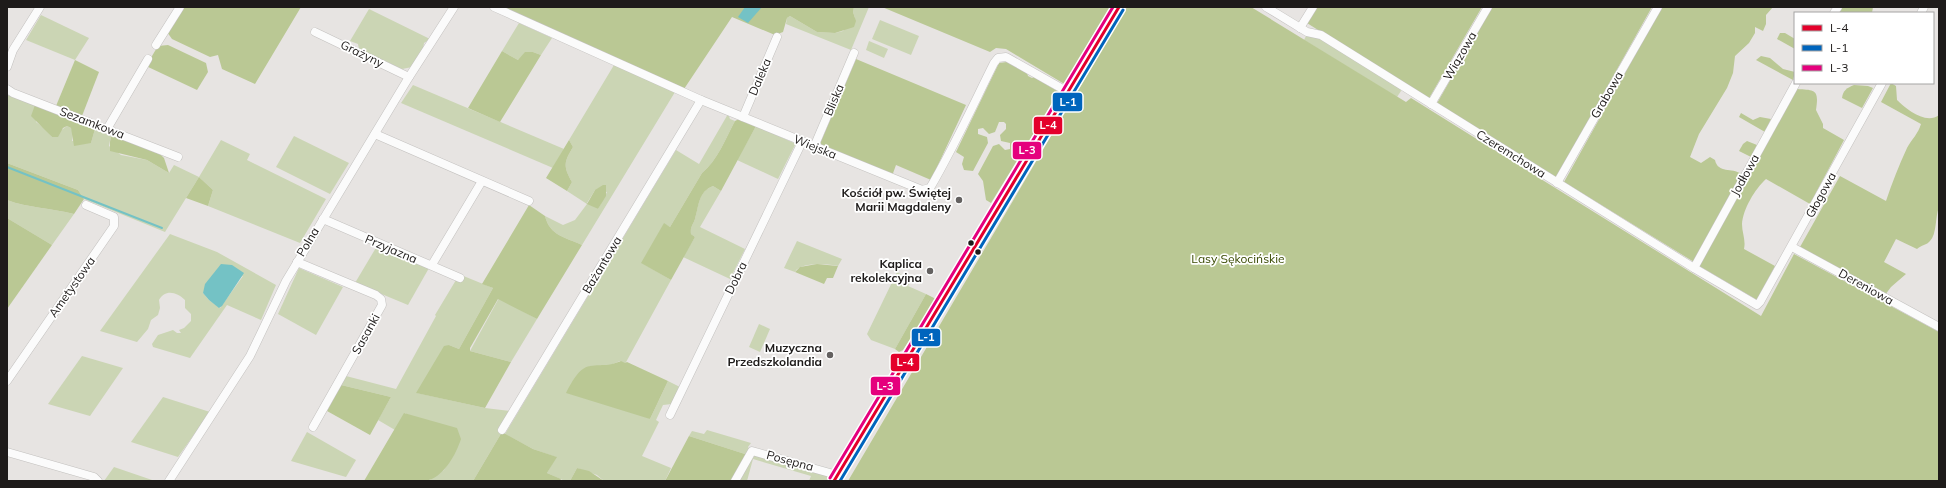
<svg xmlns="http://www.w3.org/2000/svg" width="1946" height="488" font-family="Mulish,sans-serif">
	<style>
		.green { fill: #cbd5b4; fill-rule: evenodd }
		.forest { fill: #bac894 }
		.water { fill: #74c2c5 }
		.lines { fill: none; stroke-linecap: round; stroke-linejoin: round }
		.stream { stroke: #74c2c5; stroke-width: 2 }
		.minor-casing { stroke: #c3c1bf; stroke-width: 9 }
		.minor { stroke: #fbfbfb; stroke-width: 8 }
		.bus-1-casing { stroke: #fff; stroke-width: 6 }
		.bus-2-casing { stroke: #fff; stroke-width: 6 }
		.bus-3-casing { stroke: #fff; stroke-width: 6 }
		.bus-1 { stroke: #e4002b; stroke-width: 3 }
		.bus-2 { stroke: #0065bd; stroke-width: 3 }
		.bus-3 { stroke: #e5007d; stroke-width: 3 }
		.poi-dot { fill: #646160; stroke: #fff; stroke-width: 1.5 }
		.bus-dot { fill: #1e1b1a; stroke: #fff; stroke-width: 1.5 }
		.labels { text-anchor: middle; stroke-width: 3.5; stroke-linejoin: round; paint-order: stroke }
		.street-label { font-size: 12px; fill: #1e1b1a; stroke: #fff }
		.poi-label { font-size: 12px; font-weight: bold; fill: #1e1b1a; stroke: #fff; text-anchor: end }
		.park-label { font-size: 12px; fill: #384901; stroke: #fff }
		.line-badge { stroke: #fff; stroke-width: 1.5 }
		.badge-label { font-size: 11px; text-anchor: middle; font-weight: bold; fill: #fff }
	</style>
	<rect width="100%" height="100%" fill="#e7e4e2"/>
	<g class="green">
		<path d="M 854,7 L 869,7 L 851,50 L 786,24 L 787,18 L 790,16 L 817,32 L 835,33 L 843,31 L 855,18 L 853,12 Z"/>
		<path d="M 369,9 L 430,39 L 424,43 L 423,50 L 412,67 L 402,69 L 359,49 L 358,44 L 350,41 Z"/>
		<path d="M 41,15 L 89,38 L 75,60 L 26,40 Z"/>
		<path d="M 880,20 L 919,36 L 911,55 L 872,39 Z"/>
		<path d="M 519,23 L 552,38 L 541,55 L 533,52 L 518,60 L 502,51 Z"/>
		<path d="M 1307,34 L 1321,38 L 1400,88 L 1401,91 L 1397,97 L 1304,40 Z"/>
		<path d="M 869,41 L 888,49 L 884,58 L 866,50 Z"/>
		<path d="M 614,65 L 675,92 L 582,245 C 565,237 550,236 545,216 L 563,225 L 575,220 L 587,204 L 567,191 L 572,182 C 563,166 564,162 573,147 L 569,140 ZM 595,190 L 607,192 L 598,209 L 587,203 Z"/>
		<path d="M 413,85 L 564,149 L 553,168 L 401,103 Z"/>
		<path d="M 7,95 L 35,105 L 36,122 L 44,128 L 52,137 L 67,126 L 71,128 L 73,133 L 72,141 L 91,143 L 95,129 L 111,135 L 109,146 L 121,155 L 147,160 L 169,173 L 174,165 L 199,177 L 221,140 L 250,154 L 247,160 L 326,199 L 300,243 L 208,206 L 213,190 L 199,177 L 165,232 L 84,199 L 78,190 L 7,163 Z"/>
		<path d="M 728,114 L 730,119 L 735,121 C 726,138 717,161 702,173 L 670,227 L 664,224 L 642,263 L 671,280 L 625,364 L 620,361 L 608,366 L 590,366 L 580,373 L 650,419 L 668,381 L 680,387 L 672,404 L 663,405 L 656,420 L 659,422 L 642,456 L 671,468 L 665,481 L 604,481 L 597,475 L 577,468 L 570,481 L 565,481 L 547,473 L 556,457 L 533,449 L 505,434 L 676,150 L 699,164 Z"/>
		<path d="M 756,126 L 794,143 L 795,145 L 778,179 L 737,160 Z"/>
		<path d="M 294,136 L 349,163 L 330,194 L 276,167 Z"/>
		<path d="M 713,186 L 721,191 L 700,227 L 745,249 L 730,279 L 683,257 L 695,237 L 691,234 C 690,227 693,225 695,219 C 699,205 698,192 713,186 Z"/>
		<path d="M 7,200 C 28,208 51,208 74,214 L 52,245 L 7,218 Z"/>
		<path d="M 170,234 L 217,252 L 276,285 L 261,320 L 227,305 L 190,358 L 153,347 L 152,344 L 158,335 L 173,330 L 177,333 L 181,333 L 179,330 L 184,328 L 191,321 L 191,314 L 185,308 L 185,300 C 177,292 165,289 159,300 L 160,308 L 158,315 L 151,320 L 148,329 L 137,342 L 100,331 ZM 243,276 L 220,308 L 209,300 L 203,293 Z"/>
		<path d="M 797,241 L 842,259 L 838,266 C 828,264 800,262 795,272 L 784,268 Z"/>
		<path d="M 377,246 L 429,268 L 408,305 L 355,283 Z"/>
		<path d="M 299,268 L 343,287 L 316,335 L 278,314 Z"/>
		<path d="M 897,272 L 912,281 L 908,286 L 926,294 L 895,349 L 871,340 L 867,334 Z"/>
		<path d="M 461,275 L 493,288 L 459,349 L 449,345 L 417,393 L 485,408 L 511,411 L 502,432 L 473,481 L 428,481 L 444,470 L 453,455 L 405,413 L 395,430 L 378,420 L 391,397 L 341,385 L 346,376 L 396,389 L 436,316 L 435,315 L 456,280 Z"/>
		<path d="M 499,298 L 537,319 L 511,362 L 470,351 Z"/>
		<path d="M 759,324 L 770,329 L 760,352 L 749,347 Z"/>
		<path d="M 82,356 L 123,368 L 90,416 L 48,404 Z"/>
		<path d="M 163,397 L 210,412 L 178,457 L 131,442 Z"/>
		<path d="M 707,430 L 751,443 L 748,447 L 750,450 L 748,455 L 689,436 L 692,431 L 704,434 Z"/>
		<path d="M 307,432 L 356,460 L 346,477 L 291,461 Z"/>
		<path d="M 755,455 L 832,477 L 830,481 L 809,481 L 811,476 L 753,459 L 747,481 L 737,481 Z"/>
		<path d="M 114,467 L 155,481 L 104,481 Z"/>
	</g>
	<g class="forest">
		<path d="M 182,7 L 301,7 L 255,84 L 222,69 L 218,55 L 210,57 L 172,39 L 167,32 Z"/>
		<path d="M 502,7 L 854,7 L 853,12 L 856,21 L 854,27 L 835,33 L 817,32 L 790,16 L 787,18 L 783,32 L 775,35 L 732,17 L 684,89 Z"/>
		<path d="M 882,7 L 1113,7 L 1066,85 L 1006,49 L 996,48 L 990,52 Z"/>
		<path d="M 1127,7 L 1251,7 L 1406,102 L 1411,98 L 1761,316 L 1794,254 L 1939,332 L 1939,481 L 848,481 Z"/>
		<path d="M 1317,7 L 1482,7 L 1428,100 L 1307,23 Z"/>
		<path d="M 1492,7 L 1652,7 L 1556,178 L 1436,105 Z"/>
		<path d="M 1662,7 L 1773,7 L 1766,15 L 1766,24 L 1763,31 L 1755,27 L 1755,33 L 1749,43 L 1735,56 L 1733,73 L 1727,88 L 1699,134 L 1690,157 L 1701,163 L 1710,157 L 1715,160 C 1718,174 1732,167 1741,174 L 1694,262 L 1564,182 Z"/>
		<path d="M 1842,7 L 1873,7 L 1872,13 L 1838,13 Z"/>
		<path d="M 1780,33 L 1785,33 L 1795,39 L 1795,49 L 1777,39 Z"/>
		<path d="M 168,45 L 206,63 L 208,72 L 197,90 L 146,66 L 158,46 Z"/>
		<path d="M 502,51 L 518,60 L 525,52 L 533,52 L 541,55 L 500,122 L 468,108 Z"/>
		<path d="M 1761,56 L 1770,58 L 1783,69 L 1795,72 L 1793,80 L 1756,60 Z"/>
		<path d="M 856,59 L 966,105 L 931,180 L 896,165 L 892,176 L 819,146 Z"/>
		<path d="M 75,60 L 99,72 L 82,116 L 56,106 Z"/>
		<path d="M 1007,62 L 1027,73 L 1028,76 L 1032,78 L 1034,77 L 1059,92 L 991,203 L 986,200 L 983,181 L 978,174 L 993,146 L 999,144 L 1005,150 L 1010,149 L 1010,143 L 1001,141 L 1000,135 L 1006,129 L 1006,124 L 1004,122 L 999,122 L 995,132 L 989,134 L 983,128 L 978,129 L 978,134 L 987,137 L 988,143 L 973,171 L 964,170 L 962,164 L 964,157 L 956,152 L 999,63 Z"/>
		<path d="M 1891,83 L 1896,86 L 1897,100 C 1906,109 1926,125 1939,115 L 1939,207 C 1935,217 1937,234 1930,241 C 1927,245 1921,245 1917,249 L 1896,239 L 1884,262 L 1906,274 L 1891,287 L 1885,295 L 1800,247 L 1840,176 L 1886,201 C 1892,183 1899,165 1907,148 C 1912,139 1918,134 1921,124 L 1881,102 Z"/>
		<path d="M 1854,85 L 1868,86 L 1873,88 L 1862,108 L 1842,98 C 1843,90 1847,88 1854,85 Z"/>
		<path d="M 1797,89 C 1816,90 1819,90 1816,110 L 1823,124 L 1823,128 L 1844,140 L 1810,204 L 1766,179 C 1755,189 1743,209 1742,224 C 1742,233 1746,240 1744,249 L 1775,266 L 1757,300 L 1699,266 Z"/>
		<path d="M 35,105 L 95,129 L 91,143 L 74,146 L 71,128 L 67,126 L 63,128 L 58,137 L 52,137 L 31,116 Z"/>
		<path d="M 1741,113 L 1753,120 L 1760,117 L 1771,119 L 1765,132 L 1739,117 Z"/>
		<path d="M 739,119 L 756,126 L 721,191 L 713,186 C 698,192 699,206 695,219 C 693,225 690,227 691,234 L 695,237 L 671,280 L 641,263 L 664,223 L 670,227 L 702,173 C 717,161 726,138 735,121 Z"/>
		<path d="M 111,135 L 160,154 L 164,158 L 169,173 L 147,160 L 110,151 L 110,142 Z"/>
		<path d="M 569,140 L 573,147 C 564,162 563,166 572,182 L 567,191 L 546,178 Z"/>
		<path d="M 1747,141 L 1757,145 L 1751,157 L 1739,151 L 1743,144 Z"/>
		<path d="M 7,163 L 78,190 L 84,199 L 74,214 C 51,208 28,208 7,200 Z"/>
		<path d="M 199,177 L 213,190 L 208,206 L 186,198 Z"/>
		<path d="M 603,185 L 606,185 L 606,196 L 598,209 L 587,204 L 595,190 Z"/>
		<path d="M 529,205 L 545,216 C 550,236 565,237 582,245 L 537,319 L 498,299 L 470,348 L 470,351 L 511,362 L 485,408 L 416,393 L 444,346 L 449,345 L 459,349 L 493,288 L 482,284 Z"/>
		<path d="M 7,218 L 52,245 L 7,309 Z"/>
		<path d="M 817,264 L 838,266 L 833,278 L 827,278 L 824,284 L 795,272 L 800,267 Z"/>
		<path d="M 926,294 L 936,299 L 903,350 L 899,352 L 895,349 Z"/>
		<path d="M 621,361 L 625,363 L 627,362 L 668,381 L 650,419 L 566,393 C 571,384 578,368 590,366 C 604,364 606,367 621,361 Z"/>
		<path d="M 341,385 L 391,397 L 370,435 L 327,411 Z"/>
		<path d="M 404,413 L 457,428 L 461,439 C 456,454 445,475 429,480 C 420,484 377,481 364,481 Z"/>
		<path d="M 502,432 L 533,449 L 557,457 L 547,473 L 561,479 L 560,481 L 473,481 Z"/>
		<path d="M 689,436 L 748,455 L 733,481 L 665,481 Z"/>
		<path d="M 577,468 L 589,471 L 604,481 L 570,481 Z"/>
	</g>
	<g class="water">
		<path d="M 745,7 L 762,7 L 748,23 L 738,17 Z"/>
		<path d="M 221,264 L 232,265 L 244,273 L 222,306 L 219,308 L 209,300 L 203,293 L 205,284 Z"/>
	</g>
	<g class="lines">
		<path class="stream" d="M 7,167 L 162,228"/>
		<defs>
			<g id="minor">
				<path d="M 494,7 L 701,100 L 922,190 L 930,188 C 954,147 973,105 994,63 L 998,58 L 1006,57 L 1068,92"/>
				<path d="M 1266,7 L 1307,32 L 1321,35 L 1694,268 L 1757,305 L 1760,302 L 1882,83"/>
				<path d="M 1834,13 L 1838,7"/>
				<path d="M 1921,13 L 1924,7"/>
				<path d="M 1300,28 L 1313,7"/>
				<path d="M 315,32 L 409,77"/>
				<path d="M 156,45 L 180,7"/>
				<path d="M 7,67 L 13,50 L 40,7"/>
				<path d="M 7,89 L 13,93 L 178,157"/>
				<path d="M 1431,104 L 1488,7"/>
				<path d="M 743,117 L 777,37"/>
				<path d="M 107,129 L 148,59"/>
				<path d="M 375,134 L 529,201"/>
				<path d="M 814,147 L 854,53"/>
				<path d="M 1557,183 L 1658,7"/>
				<path d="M 323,219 L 460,278"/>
				<path d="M 1792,247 L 1939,327"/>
				<path d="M 297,262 L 376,295 L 381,299 L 382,305 L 313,427"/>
				<path d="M 433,263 L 482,181"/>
				<path d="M 1694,268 L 1796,83"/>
				<path d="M 7,381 L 114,226 L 114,217 L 86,205"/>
				<path d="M 670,415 L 802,142"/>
				<path d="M 502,430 L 701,100"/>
				<path d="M 7,452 L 94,477 L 98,481"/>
				<path d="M 169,481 L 250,356 L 286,281 L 409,77 L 454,7"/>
				<path d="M 735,481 L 752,451 L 837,475"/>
				<path d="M 834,481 L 908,359 L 1119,7"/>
			</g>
		</defs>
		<use href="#minor" class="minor-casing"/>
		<use href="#minor" class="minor"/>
		<defs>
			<path id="bus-1" d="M 834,481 L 1119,7"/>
			<path id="bus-2" d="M 840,481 L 1123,10"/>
			<path id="bus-3" d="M 830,478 L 1113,7"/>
		</defs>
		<use href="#bus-1" class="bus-1-casing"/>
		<use href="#bus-2" class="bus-2-casing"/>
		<use href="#bus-3" class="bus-3-casing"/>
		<use href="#bus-1" class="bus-1"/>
		<use href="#bus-2" class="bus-2"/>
		<use href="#bus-3" class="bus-3"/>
	</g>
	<g class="poi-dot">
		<circle cx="959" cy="200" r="4"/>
		<circle cx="930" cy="271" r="4"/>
		<circle cx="830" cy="355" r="4"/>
	</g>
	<g class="bus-dot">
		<circle cx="971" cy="243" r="3.5"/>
		<circle cx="978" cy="252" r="3.5"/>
	</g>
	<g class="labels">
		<g class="street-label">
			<text transform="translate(362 54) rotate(26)" y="4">Grażyny</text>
			<text transform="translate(1460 56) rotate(-60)" y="4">Wiązowa</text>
			<text transform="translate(760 77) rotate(-67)" y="4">Daleka</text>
			<text transform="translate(1607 95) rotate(-60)" y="4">Grabowa</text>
			<text transform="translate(834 100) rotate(-67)" y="4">Bliska</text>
			<text transform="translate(92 123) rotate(21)" y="4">Sezamkowa</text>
			<text transform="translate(815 147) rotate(22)" y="4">Wiejska</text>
			<text transform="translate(1511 154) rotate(32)" y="4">Czeremchowa</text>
			<text transform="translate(1745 175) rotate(-61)" y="4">Jodłowa</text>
			<text transform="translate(1821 195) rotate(-61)" y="4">Głogowa</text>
			<text transform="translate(308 242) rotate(-59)" y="4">Polna</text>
			<text transform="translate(391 249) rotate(23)" y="4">Przyjazna</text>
			<text transform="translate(602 265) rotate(-59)" y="4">Bażantowa</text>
			<text transform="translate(736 278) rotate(-64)" y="4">Dobra</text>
			<text transform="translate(72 287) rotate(-55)" y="4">Ametystowa</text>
			<text transform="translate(1866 287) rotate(29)" y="4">Dereniowa</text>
			<text transform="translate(366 334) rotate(-61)" y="4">Sasanki</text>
			<text transform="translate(790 461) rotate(15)" y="4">Posępna</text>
		</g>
		<g class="poi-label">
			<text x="951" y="197">Kościół pw. Świętej<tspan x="951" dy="14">Marii Magdaleny</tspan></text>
			<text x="922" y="268">Kaplica<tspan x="922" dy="14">rekolekcyjna</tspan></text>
			<text x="822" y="352">Muzyczna<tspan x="822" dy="14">Przedszkolandia</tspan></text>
		</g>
		<g class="park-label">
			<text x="1238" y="263">Lasy Sękocińskie</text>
		</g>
	</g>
	<g class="line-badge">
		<rect x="1052" y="92" width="31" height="20" rx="4" fill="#0065bd"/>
		<rect x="1033" y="116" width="30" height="19" rx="4" fill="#e4002b"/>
		<rect x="1012" y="141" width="30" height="19" rx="4" fill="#e5007d"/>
		<rect x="911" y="328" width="30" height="19" rx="4" fill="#0065bd"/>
		<rect x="890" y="353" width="30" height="19" rx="4" fill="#e4002b"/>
		<rect x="870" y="376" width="31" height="20" rx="4" fill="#e5007d"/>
	</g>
	<g class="badge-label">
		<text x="1068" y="106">L-1</text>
		<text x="1048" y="129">L-4</text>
		<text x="1027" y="154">L-3</text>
		<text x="926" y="341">L-1</text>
		<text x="905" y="366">L-4</text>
		<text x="885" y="390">L-3</text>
	</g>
	<rect width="1946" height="488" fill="none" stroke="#1e1b1a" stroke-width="16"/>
	<rect x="1794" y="12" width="140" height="72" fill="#ffffff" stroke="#a5a4a3"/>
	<rect x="1802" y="25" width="20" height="6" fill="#e4002b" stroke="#a5a4a3"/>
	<text x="1830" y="32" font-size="12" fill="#1e1b1a">L-4</text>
	<rect x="1802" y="45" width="20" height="6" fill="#0065bd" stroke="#a5a4a3"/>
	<text x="1830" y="52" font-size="12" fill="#1e1b1a">L-1</text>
	<rect x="1802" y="65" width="20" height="6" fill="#e5007d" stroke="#a5a4a3"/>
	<text x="1830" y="72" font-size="12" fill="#1e1b1a">L-3</text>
</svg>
